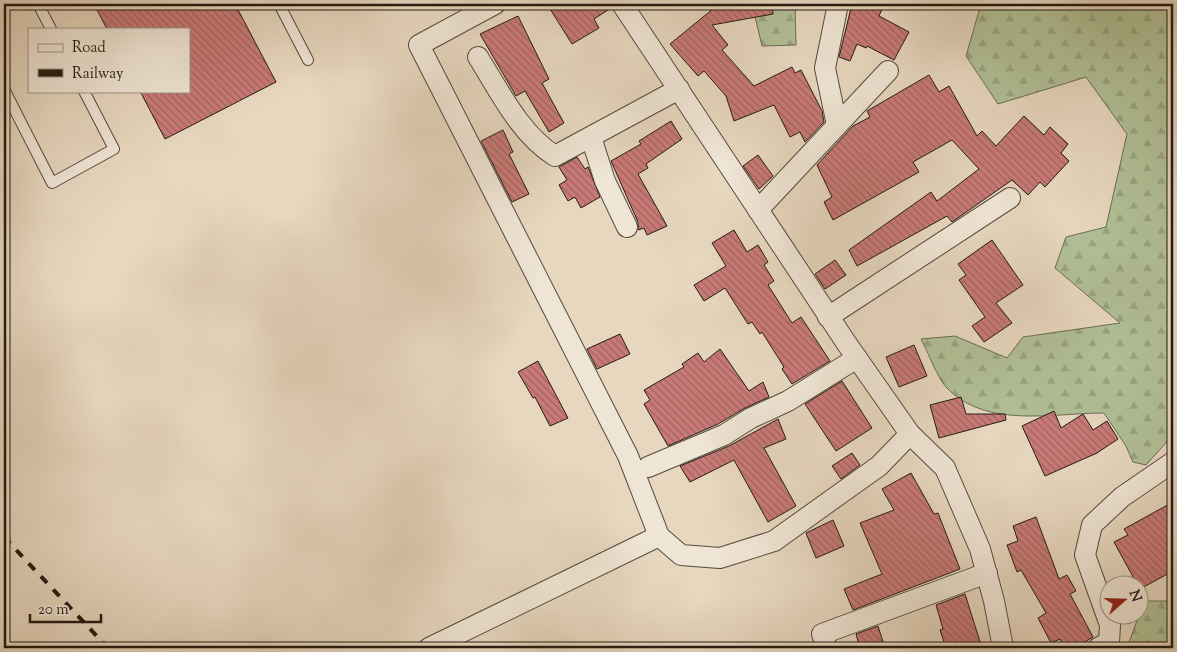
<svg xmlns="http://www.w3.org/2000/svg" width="1177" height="652" font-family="'Sorts Mill Goudy',serif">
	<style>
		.forest { fill: url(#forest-firs); stroke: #6a6d54 }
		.building { fill: url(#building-back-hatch); stroke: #231b12 }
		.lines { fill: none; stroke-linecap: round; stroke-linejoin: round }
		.service-casing { stroke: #544a3d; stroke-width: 12 }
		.minor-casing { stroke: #544a3d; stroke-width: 22 }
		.service { stroke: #efe5d5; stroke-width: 10 }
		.minor { stroke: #efe5d5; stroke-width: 20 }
		.rail { stroke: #231b12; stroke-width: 4; stroke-dasharray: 9 9; stroke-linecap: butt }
	</style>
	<defs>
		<pattern id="forest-firs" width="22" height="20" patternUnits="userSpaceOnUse" patternTransform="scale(1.25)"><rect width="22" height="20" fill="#b1bf96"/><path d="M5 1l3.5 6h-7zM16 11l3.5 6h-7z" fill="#98a480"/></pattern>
		<pattern id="building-back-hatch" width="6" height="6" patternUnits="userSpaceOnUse" patternTransform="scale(1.25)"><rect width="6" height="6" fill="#c97a77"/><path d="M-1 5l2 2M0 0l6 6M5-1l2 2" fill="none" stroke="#a36360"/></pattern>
	</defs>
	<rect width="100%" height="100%" fill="#e7d7bf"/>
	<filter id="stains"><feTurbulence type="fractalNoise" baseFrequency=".004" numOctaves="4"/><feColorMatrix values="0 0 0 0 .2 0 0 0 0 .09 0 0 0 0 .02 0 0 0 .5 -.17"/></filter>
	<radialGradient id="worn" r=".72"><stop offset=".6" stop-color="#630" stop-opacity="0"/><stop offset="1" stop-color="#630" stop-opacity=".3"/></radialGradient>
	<g class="forest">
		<path d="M 752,4 L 795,4 L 796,45 L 762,46 Z"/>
		<path d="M 981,4 L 1173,4 L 1173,435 L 1146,465 L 1133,462 L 1126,446 L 1104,413 C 1053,413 985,429 946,387 C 937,377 928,352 921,339 L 955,336 L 1007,358 L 1023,337 L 1120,323 L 1055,268 L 1066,237 L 1106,227 L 1127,134 L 1086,77 L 998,104 L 966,56 Z"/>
		<path d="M 1144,601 L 1173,601 L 1173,648 L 1127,648 Z"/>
	</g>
	<g class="building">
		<path d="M 94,4 L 235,4 L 276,82 L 165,139 L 140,91 L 189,91 L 189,29 L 107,29 Z"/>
		<path d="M 547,4 L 610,4 L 611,8 L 594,19 L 599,28 L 572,44 Z"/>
		<path d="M 719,4 L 772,4 L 773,14 L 712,25 L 728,45 L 722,50 L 754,86 L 792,67 L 795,73 L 801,70 L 822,111 L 824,122 L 805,142 L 800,132 L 790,137 L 774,105 L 734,121 L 726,96 L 704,71 L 698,76 L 670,44 Z"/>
		<path d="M 852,4 L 871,4 L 882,9 L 879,16 L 909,32 L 894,60 L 867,46 L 866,48 L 857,44 L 850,61 L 839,57 Z"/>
		<path d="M 518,16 L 549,79 L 542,83 L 564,123 L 549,132 L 525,91 L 516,96 L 480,34 Z"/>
		<path d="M 929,75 L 939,92 L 949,86 L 977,136 L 982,131 L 996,146 L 1024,116 L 1044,135 L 1050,127 L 1068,144 L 1061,153 L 1069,161 L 1045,187 L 1040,182 L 1028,195 L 1012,180 L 952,222 L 947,216 L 857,266 L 849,250 L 931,192 L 937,201 L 979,169 L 952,140 L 913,162 L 919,172 L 833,220 L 824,202 L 832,197 L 817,165 L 853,126 L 870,117 L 867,111 Z"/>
		<path d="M 671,121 L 682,139 L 646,164 L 648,168 L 638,174 L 667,226 L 647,235 L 644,228 L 638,230 L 638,222 L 611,161 L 641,144 L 639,141 Z"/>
		<path d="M 503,130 L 513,152 L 509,154 L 529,194 L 512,202 L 481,141 Z"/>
		<path d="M 758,155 L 773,176 L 759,189 L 743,166 Z"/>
		<path d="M 577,157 L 585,169 L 588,167 L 600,197 L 581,208 L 575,197 L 568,201 L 559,185 L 567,180 L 559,167 Z"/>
		<path d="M 734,230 L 747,252 L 758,245 L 768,262 L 764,265 L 774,281 L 768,285 L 792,323 L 801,317 L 830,361 L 792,384 L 782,369 L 784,367 L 762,332 L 760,334 L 752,322 L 748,324 L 725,288 L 704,301 L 694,285 L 726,266 L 712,243 Z"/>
		<path d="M 992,240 L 1023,285 L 996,303 L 1012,323 L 984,342 L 972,326 L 985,317 L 959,280 L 966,275 L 958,264 Z"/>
		<path d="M 835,260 L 846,275 L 825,289 L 815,274 Z"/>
		<path d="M 620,334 L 630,354 L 597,369 L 587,349 Z"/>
		<path d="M 914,345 L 927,376 L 899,387 L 886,357 Z"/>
		<path d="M 720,349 L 749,391 L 763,382 L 769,397 L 745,408 L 718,424 L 668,446 L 644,404 L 650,400 L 644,390 L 684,367 L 682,364 L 698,353 L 704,362 Z"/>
		<path d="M 538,361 L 568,418 L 550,426 L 535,397 L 533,398 L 518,372 Z"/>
		<path d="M 842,381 L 872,428 L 836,451 L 805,404 Z"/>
		<path d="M 961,397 L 966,414 L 1005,414 L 1006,420 L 939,438 L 930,405 Z"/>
		<path d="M 1054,411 L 1061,428 L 1083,414 L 1093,430 L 1107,421 L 1118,439 L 1097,453 L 1045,476 L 1022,426 Z"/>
		<path d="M 778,419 L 786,439 L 764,448 L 796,506 L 768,522 L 734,460 L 690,482 L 680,466 L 729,446 Z"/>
		<path d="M 852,453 L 860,465 L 841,479 L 832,466 Z"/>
		<path d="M 911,473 L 934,514 L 938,513 L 960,569 L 853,610 L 844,589 L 882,574 L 860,523 L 894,510 L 882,489 Z"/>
		<path d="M 1173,502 L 1173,571 L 1140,589 L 1140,584 L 1137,584 L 1114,542 L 1128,535 L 1124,529 Z"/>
		<path d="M 1036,517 L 1059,579 L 1067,575 L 1076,591 L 1070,594 L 1093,637 L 1075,648 L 1065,648 L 1060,639 L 1051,643 L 1038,618 L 1046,613 L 1021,570 L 1017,572 L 1007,545 L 1018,541 L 1013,526 Z"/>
		<path d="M 833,520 L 844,546 L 816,558 L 806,533 Z"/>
		<path d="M 965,594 L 982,648 L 946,648 L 940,630 L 943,629 L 936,605 Z"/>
		<path d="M 878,626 L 885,648 L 860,648 L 856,634 Z"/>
	</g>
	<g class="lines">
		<defs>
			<g id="service">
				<path d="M 38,4 L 51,29"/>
				<path d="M 279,4 L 308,60"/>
				<path d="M 4,89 L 52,183 L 114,149 L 84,91"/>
			</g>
			<g id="minor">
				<path d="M 495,4 L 419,45 L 628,456 L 659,536 L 681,555 L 720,558 L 774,541 L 879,466 L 910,434"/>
				<path d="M 622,4 L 847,344 L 910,434 L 945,468 L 980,549 L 994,601 L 1003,648"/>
				<path d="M 478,57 C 500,92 520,134 555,156 L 679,89"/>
				<path d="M 837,125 L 825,68 L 838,4"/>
				<path d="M 591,137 L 605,181 L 627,227"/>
				<path d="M 758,210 L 888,71"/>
				<path d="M 828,317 L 1010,198"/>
				<path d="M 648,467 L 724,435 L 751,418 L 788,401 L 857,358"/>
				<path d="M 429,648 L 659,536"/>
				<path d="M 827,648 L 822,634 L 987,573"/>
				<path d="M 1098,648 L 1109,642 L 1110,625 L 1085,555 L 1092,525 L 1122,497 L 1173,462"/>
			</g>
		</defs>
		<use href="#service" class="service-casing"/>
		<use href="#minor" class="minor-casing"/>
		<use href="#service" class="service"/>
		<use href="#minor" class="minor"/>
		<path class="rail" d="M 4,537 L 108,648"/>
	</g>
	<rect width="1177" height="652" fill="none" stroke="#e7d7bf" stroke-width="20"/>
	<rect x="5" y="5" width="1167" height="642" fill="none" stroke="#231b12" stroke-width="2.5"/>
	<rect x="10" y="10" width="1157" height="632" fill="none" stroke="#231b12"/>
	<rect x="28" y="28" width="162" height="65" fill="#efe5d5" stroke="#9d9487"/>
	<rect x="38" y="44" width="25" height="8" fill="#efe5d5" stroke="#9d9487"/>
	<text x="72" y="52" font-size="15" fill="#231b12">Road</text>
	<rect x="38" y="69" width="25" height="8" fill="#231b12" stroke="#9d9487"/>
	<text x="72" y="78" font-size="15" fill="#231b12">Railway</text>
	<g transform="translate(1124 600) rotate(70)"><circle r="24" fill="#efe5d5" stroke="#9d9487"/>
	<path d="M0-4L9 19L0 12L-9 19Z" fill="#8f2418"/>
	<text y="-8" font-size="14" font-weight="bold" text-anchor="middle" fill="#231b12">N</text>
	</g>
	<path d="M30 614v8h71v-8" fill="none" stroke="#231b12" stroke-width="2.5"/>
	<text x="38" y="614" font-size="15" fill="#231b12" stroke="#efe5d5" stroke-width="4" paint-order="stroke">20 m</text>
	<rect width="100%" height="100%" filter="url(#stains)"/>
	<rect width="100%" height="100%" fill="url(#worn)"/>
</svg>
